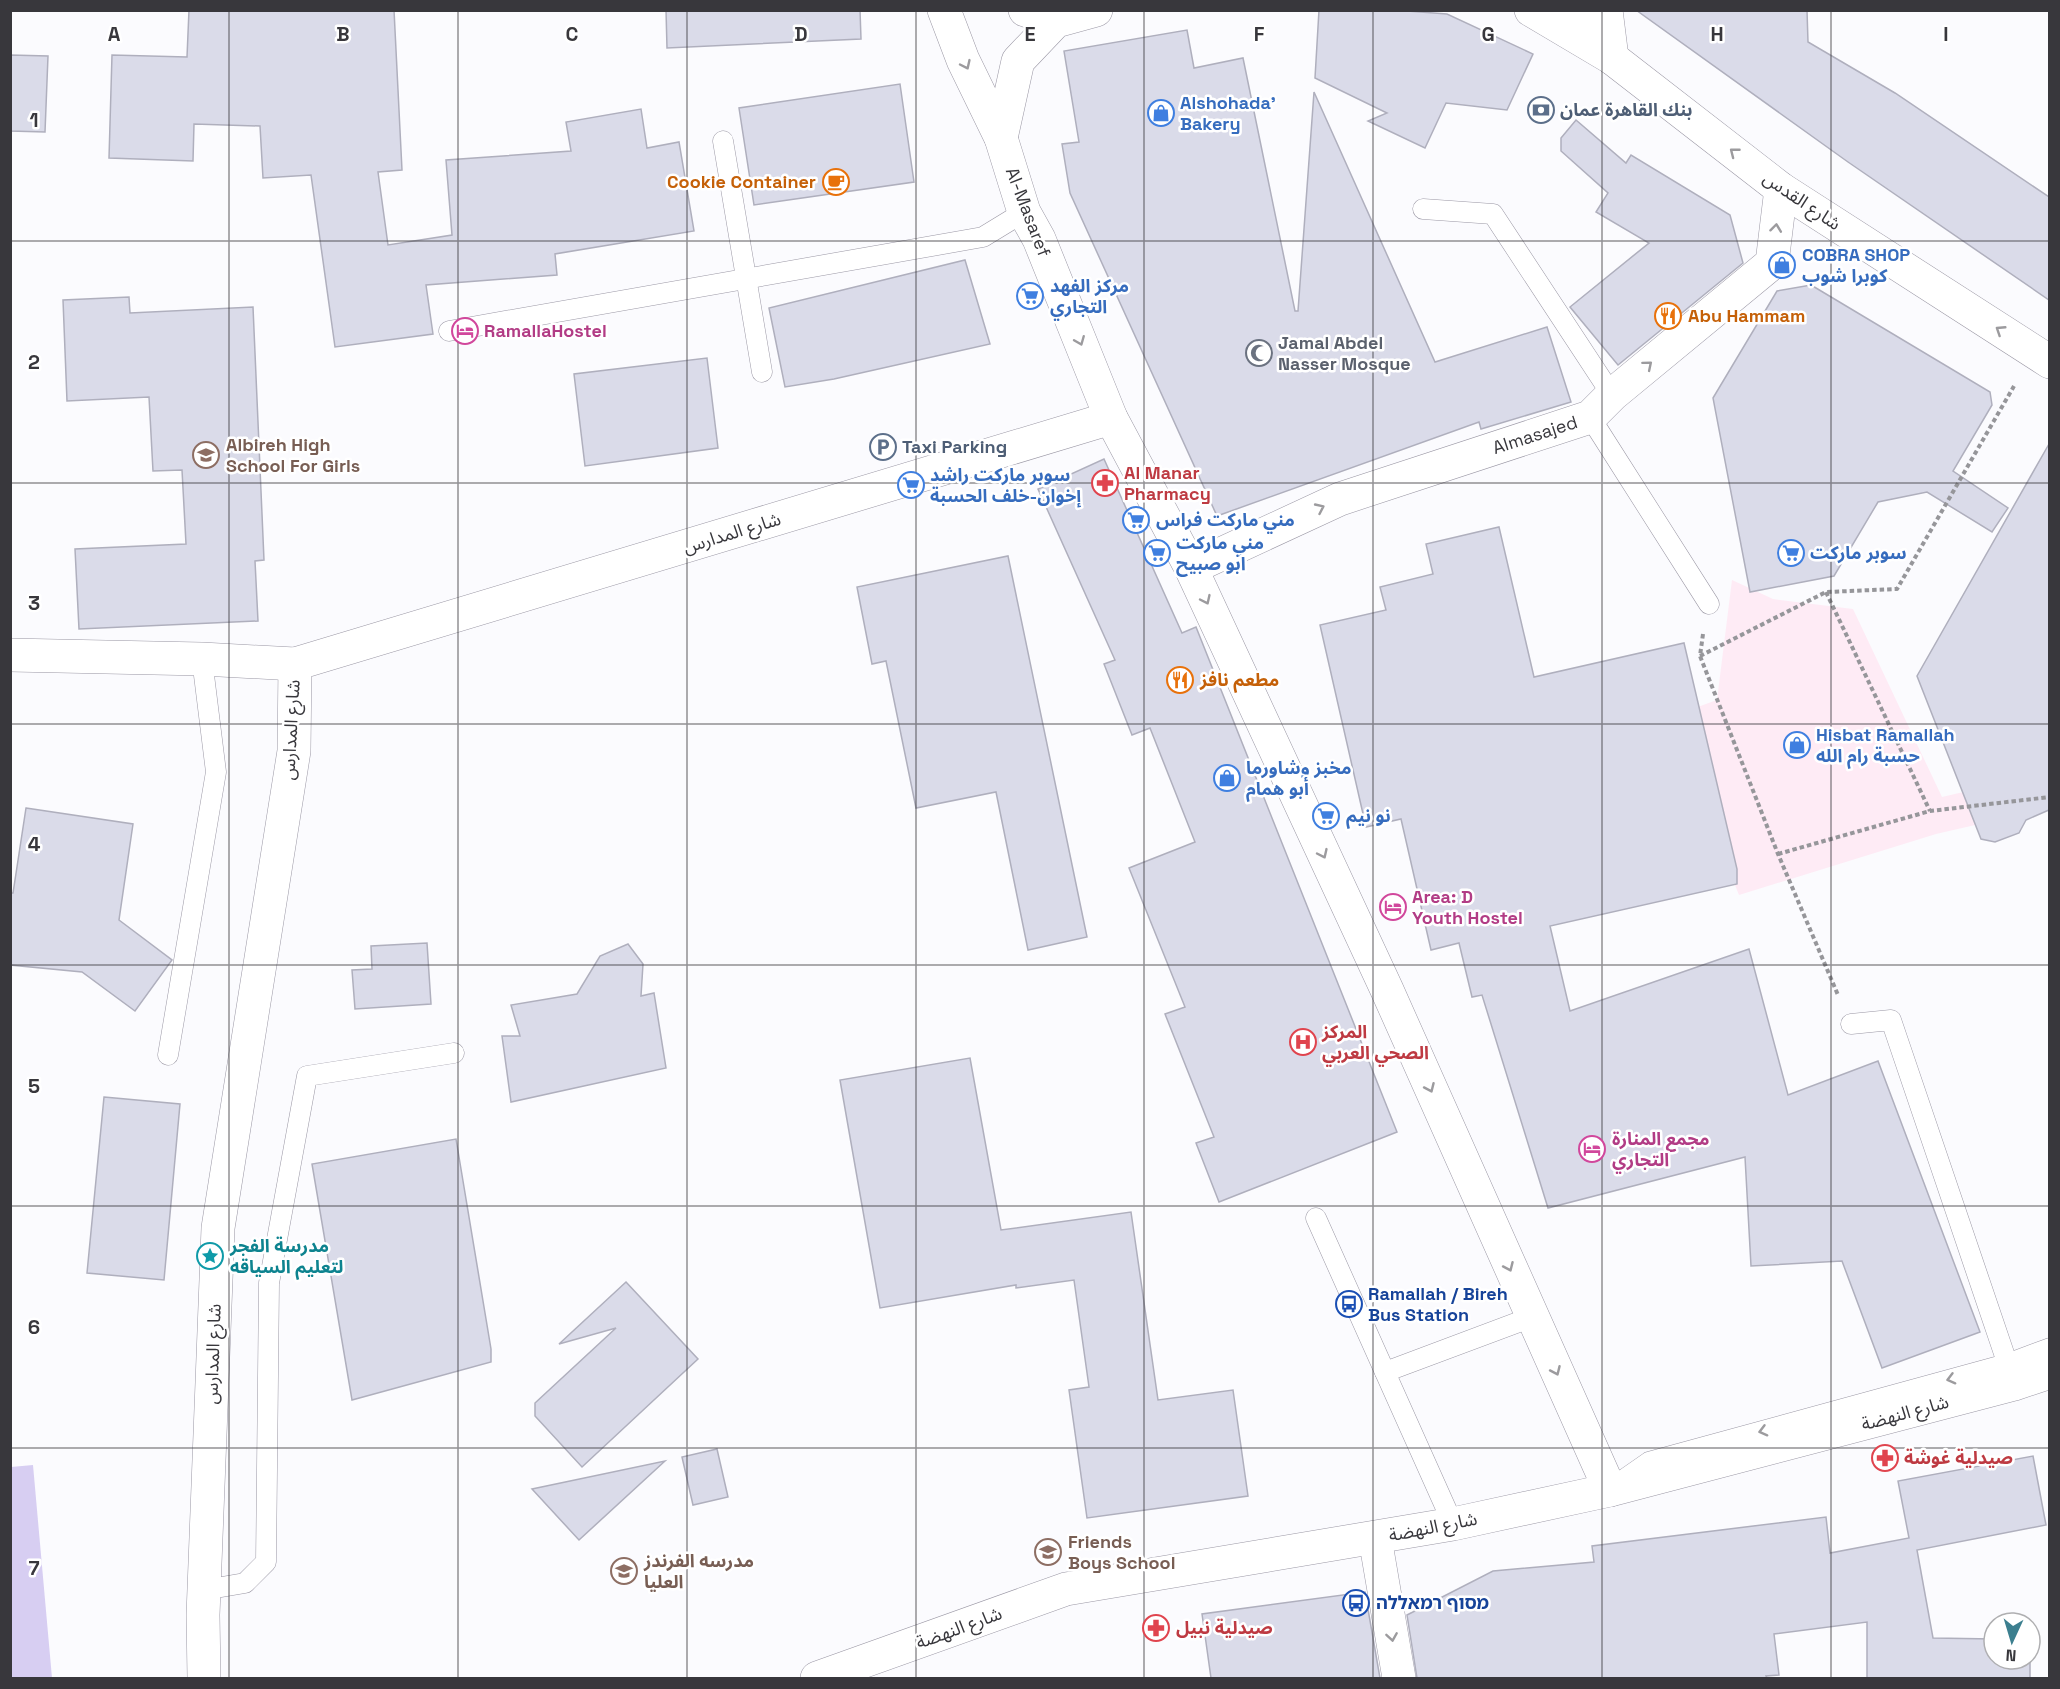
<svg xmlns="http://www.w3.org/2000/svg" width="2060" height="1689" font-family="'Space Grotesk','Noto Sans Arabic','Noto Sans Hebrew',sans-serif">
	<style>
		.commercial { fill: #feebf5 }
		.green { fill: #d7cef2 }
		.building { fill: #dadbe9; stroke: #afafbd; stroke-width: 1.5 }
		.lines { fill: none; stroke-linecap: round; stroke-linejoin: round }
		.service-casing { stroke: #9b98a5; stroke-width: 21 }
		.minor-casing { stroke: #9b98a5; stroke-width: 34 }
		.secondary-casing { stroke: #9b98a5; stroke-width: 34 }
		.path { stroke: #96969a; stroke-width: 4; stroke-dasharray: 4.5 3; stroke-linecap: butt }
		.service { stroke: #fff; stroke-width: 20 }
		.minor { stroke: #fff; stroke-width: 33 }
		.secondary { stroke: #fff; stroke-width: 33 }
		.oneway { stroke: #9c9b9e }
		.grid { fill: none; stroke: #38373c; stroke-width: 1.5; stroke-opacity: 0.55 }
		.labels { text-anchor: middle; stroke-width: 5; stroke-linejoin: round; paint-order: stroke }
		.shop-label { font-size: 18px; font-weight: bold; fill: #366cbe; stroke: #fff; text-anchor: start }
		.service-label { font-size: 18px; font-weight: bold; fill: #4e5e75; stroke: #fff; text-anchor: start }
		.food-label { font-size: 18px; font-weight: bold; fill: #c56008; stroke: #fff; text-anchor: start }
		.street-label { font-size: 18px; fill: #38373c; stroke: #fff }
		.hotel-label { font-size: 18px; font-weight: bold; fill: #b23c85; stroke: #fff; text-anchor: start }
		.worship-label { font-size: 18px; font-weight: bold; fill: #5b616d; stroke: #fff; text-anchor: start }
		.education-label { font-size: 18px; font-weight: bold; fill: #785e54; stroke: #fff; text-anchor: start }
		.health-label { font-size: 18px; font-weight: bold; fill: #be3a42; stroke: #fff; text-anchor: start }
		.culture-label { font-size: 18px; font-weight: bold; fill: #0d838f; stroke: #fff; text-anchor: start }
		.transit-label { font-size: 18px; font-weight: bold; fill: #164399; stroke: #fff; text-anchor: start }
		.grid-label { font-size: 20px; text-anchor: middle; font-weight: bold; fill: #38373c; stroke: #fff; stroke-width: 5; stroke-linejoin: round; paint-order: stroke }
	</style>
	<rect width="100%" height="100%" fill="#fbfbfe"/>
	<path class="commercial" d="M 1732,580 L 1773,599 L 1853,609 L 1942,797 L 2049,772 L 2049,808 L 1936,834 L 1739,895 L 1667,718 L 1717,700 Z"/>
	<path class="green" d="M 33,1465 L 52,1678 L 11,1678 L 11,1467 Z"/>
	<g class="building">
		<path d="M 189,10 L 394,10 L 402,170 L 378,172 L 388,245 L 452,235 L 446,160 L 571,151 L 566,122 L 641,109 L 647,148 L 679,142 L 694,231 L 555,254 L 557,275 L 426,285 L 433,334 L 335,347 L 311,175 L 263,178 L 260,126 L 194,124 L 193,161 L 109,158 L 112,55 L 187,57 Z"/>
		<path d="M 666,10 L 860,10 L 861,39 L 667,48 Z"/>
		<path d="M 1319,10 L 1394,10 L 1447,14 L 1533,54 L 1507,110 L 1446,103 L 1425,148 L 1368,121 L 1387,113 L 1315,78 Z"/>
		<path d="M 1636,10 L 1807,10 L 1808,42 L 1895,93 L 2049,197 L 2049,300 L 1848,162 Z"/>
		<path d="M 1187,30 L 1194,68 L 1243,58 L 1295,311 L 1298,311 L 1314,92 L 1435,362 L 1547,327 L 1571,402 L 1481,429 L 1479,422 L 1217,516 L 1070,193 L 1062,144 L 1079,142 L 1064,51 Z"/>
		<path d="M 10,55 L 48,56 L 45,132 L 10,131 Z"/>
		<path d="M 900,84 L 914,182 L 754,205 L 739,108 Z"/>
		<path d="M 1576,120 L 1626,163 L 1631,155 L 1730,215 L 1743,263 L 1618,365 L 1570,307 L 1649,243 L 1596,212 L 1608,193 L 1561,151 L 1561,138 Z"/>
		<path d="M 965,260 L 990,344 L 834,379 L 785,387 L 769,308 Z"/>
		<path d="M 1811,285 L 1990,392 L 1992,405 L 1953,471 L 2008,508 L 1992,532 L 1927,492 L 1878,502 L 1834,576 L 1750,592 L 1713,398 L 1777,291 Z"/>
		<path d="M 129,297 L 130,313 L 253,307 L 264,560 L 255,561 L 258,621 L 79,629 L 75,549 L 186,544 L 182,470 L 153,471 L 149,397 L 67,401 L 63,300 Z"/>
		<path d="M 707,358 L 718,448 L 585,466 L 574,374 Z"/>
		<path d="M 2049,444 L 2049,810 L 2026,820 L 2019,833 L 1995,842 L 1981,839 L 1917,676 Z"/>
		<path d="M 1104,459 L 1182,633 L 1196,627 L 1397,1132 L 1219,1202 L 1196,1143 L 1214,1137 L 1165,1014 L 1185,1007 L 1129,868 L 1195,842 L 1150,728 L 1132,735 L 1104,664 L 1115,660 L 1038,489 Z"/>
		<path d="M 1499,527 L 1534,677 L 1684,643 L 1737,869 L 1737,884 L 1550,926 L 1570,1011 L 1749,949 L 1788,1095 L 1878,1061 L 1980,1332 L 1882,1368 L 1842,1261 L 1751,1266 L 1745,1157 L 1548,1208 L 1482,995 L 1472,997 L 1459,943 L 1431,950 L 1401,819 L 1366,827 L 1320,625 L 1386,610 L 1380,587 L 1433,574 L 1426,544 Z"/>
		<path d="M 1008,556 L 1087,937 L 1028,950 L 996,792 L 916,808 L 886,661 L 872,664 L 857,587 Z"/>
		<path d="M 26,808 L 133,824 L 119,920 L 172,960 L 135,1011 L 82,972 L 10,965 L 10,893 L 13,893 Z"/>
		<path d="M 427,943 L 431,1004 L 355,1009 L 352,970 L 372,969 L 371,946 Z"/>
		<path d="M 628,944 L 643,964 L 641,996 L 654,993 L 666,1068 L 511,1102 L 502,1036 L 520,1036 L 511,1005 L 577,994 L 600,956 Z"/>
		<path d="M 970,1058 L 1001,1230 L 1131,1212 L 1158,1400 L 1233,1390 L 1248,1496 L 1087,1518 L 1069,1390 L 1089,1387 L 1074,1280 L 1016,1288 L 1016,1285 L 880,1308 L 840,1080 Z"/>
		<path d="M 104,1097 L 180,1104 L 164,1280 L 87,1273 Z"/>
		<path d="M 456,1139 L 491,1349 L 491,1362 L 352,1400 L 312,1164 Z"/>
		<path d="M 626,1282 L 698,1359 L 582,1467 L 535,1416 L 535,1403 L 616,1328 L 559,1344 Z"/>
		<path d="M 717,1449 L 728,1497 L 693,1505 L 682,1457 Z"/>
		<path d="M 2033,1456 L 2046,1525 L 1917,1550 L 1933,1638 L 1994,1639 L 1994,1659 L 2030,1659 L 2030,1678 L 1867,1678 L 1867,1622 L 1774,1634 L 1779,1675 L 1766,1676 L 1767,1678 L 1417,1678 L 1407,1615 L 1493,1571 L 1594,1562 L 1592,1546 L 1826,1517 L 1830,1553 L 1909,1538 L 1898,1481 Z"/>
		<path d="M 665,1461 L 579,1540 L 532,1489 Z"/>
		<path d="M 1365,1592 L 1380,1678 L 1211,1678 L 1202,1614 Z"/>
	</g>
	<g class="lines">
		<defs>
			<g id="service">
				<path d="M 723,141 L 762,372"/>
				<path d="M 1423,209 L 1493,214 L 1612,395"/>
				<path d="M 449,331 L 983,237 L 1024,212"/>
				<path d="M 1590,417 L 1709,604"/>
				<path d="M 1851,1024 L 1891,1020 L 2011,1374"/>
				<path d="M 168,1055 L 216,772 L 202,659"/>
				<path d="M 1316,1218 L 1453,1524"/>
				<path d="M 1385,1372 L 1532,1317"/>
				<path d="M 1626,1478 L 1649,1462 L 2007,1364 L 2050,1348"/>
				<path d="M 204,1590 L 245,1583 L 266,1562 L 269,1283 L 307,1076 L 454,1053"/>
			</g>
			<g id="minor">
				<path d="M 944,10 L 963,60 L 1001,138 L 1024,212 L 1039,239 L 1111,418 L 1191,568 L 1387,990 L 1610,1490"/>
				<path d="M 1025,10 L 1056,21"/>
				<path d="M 1531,10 L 1612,58"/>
				<path d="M 1606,10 L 1612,58"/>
				<path d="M 1001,138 L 1018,61 L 1056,21 L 1096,10"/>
				<path d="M 1191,568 L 1340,499 L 1590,417 L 1612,395 L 1772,263 L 1781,189"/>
				<path d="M 10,655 L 202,659 L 295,664"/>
				<path d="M 1375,1538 L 1399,1678"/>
				<path d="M 204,1678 L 203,1615 L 218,1228 L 294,751 L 295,664 L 1111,418"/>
			</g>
			<g id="secondary">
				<path d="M 1580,10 L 1612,58 L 1781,189 L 2050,362"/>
				<path d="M 817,1678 L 1066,1589 L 1453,1524 L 1610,1490 L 2014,1384 L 2050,1372"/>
			</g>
		</defs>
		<use href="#service" class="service-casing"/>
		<use href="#minor" class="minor-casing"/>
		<use href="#secondary" class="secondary-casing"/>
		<g class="path">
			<path d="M 1826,592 L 1930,811"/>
			<path d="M 1703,634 L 1700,656 L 1778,854 L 1838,995"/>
			<path d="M 1700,656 L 1826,592 L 1897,589 L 2014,386"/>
			<path d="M 1778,854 L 1930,811 L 2050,797"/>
		</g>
		<use href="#service" class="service"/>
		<use href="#minor" class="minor"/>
		<use href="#secondary" class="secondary"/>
	</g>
	<defs><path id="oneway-chevron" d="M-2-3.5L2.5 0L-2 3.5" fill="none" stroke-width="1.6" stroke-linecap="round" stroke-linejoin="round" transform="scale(1.5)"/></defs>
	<g class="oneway">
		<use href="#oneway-chevron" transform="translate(966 65) rotate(65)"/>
		<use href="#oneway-chevron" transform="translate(1734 152) rotate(-142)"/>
		<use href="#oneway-chevron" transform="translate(1776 228) rotate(-83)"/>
		<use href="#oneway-chevron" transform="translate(2000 330) rotate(-147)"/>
		<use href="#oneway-chevron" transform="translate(1080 341) rotate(68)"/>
		<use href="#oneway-chevron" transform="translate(1648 365) rotate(-40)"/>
		<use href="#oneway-chevron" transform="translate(1320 508) rotate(-25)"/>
		<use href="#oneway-chevron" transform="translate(1206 600) rotate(65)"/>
		<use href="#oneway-chevron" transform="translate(1323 854) rotate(65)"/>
		<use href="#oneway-chevron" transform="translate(1430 1088) rotate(66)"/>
		<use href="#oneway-chevron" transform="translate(1509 1267) rotate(66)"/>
		<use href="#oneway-chevron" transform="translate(1556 1371) rotate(66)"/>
		<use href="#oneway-chevron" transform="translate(1951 1379) rotate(165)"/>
		<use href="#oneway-chevron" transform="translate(1763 1431) rotate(165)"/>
		<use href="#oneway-chevron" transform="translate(1392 1637) rotate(81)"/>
	</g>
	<path class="grid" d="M 229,10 L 229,1678M 458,10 L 458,1678M 687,10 L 687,1678M 916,10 L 916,1678M 1144,10 L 1144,1678M 1373,10 L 1373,1678M 1602,10 L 1602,1678M 1831,10 L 1831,1678M 10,241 L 2050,241M 10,483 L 2050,483M 10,724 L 2050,724M 10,965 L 2050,965M 10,1206 L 2050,1206M 10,1448 L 2050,1448"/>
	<defs>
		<symbol id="bank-ring" viewBox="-11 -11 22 22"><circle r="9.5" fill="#fff" stroke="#5c6f8a" stroke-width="1.5"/><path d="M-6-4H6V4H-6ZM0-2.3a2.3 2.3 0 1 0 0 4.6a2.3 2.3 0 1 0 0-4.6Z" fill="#5c6f8a"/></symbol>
		<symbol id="shop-ring" viewBox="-11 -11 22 22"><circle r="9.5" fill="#fff" stroke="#3f7fe0" stroke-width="1.5"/><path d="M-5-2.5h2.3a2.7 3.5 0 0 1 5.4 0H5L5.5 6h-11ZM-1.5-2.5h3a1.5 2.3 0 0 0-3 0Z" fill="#3f7fe0"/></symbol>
		<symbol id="cafe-ring" viewBox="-11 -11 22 22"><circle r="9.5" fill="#fff" stroke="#e8710a" stroke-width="1.5"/><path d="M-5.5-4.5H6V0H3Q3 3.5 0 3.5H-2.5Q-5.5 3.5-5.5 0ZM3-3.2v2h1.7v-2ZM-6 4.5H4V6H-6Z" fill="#e8710a"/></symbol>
		<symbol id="supermarket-ring" viewBox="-11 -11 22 22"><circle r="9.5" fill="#fff" stroke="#3f7fe0" stroke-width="1.5"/><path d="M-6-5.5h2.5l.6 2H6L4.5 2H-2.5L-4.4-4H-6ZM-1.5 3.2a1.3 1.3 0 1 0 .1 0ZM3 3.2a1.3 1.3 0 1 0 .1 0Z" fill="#3f7fe0"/></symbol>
		<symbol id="restaurant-ring" viewBox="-11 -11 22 22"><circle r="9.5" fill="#fff" stroke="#e8710a" stroke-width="1.5"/><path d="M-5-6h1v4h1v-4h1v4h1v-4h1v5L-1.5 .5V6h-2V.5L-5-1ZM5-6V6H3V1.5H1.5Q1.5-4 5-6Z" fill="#e8710a"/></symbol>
		<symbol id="hotel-ring" viewBox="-11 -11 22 22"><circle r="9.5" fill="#fff" stroke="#d1479c" stroke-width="1.5"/><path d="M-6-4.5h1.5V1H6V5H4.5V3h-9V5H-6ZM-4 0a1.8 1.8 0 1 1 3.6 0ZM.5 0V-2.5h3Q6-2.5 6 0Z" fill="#d1479c"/></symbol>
		<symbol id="mosque-ring" viewBox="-11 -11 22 22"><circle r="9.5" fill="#fff" stroke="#6b7280" stroke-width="1.5"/><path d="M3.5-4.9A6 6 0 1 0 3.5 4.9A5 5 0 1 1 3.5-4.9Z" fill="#6b7280"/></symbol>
		<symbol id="parking-ring" viewBox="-11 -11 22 22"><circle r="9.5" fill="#fff" stroke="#5c6f8a" stroke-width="1.5"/><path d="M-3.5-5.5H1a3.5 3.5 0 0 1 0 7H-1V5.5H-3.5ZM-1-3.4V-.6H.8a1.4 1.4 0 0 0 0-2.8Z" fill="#5c6f8a"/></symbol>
		<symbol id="school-ring" viewBox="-11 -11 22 22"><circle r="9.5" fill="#fff" stroke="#8d6e63" stroke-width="1.5"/><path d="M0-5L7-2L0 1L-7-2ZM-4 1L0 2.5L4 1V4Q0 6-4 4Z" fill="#8d6e63"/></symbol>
		<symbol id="pharmacy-ring" viewBox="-11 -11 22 22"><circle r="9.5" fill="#fff" stroke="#e0444e" stroke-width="1.5"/><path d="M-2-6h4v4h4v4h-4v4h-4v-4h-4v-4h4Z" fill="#e0444e"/></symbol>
		<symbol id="hospital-ring" viewBox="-11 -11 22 22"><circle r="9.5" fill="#fff" stroke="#e0444e" stroke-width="1.5"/><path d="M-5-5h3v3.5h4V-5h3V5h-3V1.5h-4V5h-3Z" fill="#e0444e"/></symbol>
		<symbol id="sight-ring" viewBox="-11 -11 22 22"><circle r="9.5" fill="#fff" stroke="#0f9aa8" stroke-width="1.5"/><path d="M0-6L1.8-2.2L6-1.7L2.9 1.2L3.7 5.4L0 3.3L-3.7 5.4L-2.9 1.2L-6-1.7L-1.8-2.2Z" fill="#0f9aa8"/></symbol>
		<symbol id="bus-ring" viewBox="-11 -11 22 22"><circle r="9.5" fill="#fff" stroke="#1a4fb4" stroke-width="1.5"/><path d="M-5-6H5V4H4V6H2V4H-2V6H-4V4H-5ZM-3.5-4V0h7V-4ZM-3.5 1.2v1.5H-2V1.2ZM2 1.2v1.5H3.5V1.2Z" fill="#1a4fb4"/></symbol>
	</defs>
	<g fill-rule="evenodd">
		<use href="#bank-ring" x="1526" y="95" width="30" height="30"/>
		<use href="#shop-ring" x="1146" y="98" width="30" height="30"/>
		<use href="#cafe-ring" x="821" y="167" width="30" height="30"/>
		<use href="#shop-ring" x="1767" y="250" width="30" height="30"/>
		<use href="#supermarket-ring" x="1015" y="281" width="30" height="30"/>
		<use href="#restaurant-ring" x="1653" y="301" width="30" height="30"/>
		<use href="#hotel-ring" x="450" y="316" width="30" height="30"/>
		<use href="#mosque-ring" x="1244" y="338" width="30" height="30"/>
		<use href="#parking-ring" x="868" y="432" width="30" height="30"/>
		<use href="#school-ring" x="191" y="440" width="30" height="30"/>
		<use href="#pharmacy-ring" x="1090" y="468" width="30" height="30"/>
		<use href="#supermarket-ring" x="896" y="470" width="30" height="30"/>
		<use href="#supermarket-ring" x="1121" y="505" width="30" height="30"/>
		<use href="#supermarket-ring" x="1142" y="538" width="30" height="30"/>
		<use href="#supermarket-ring" x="1776" y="538" width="30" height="30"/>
		<use href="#restaurant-ring" x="1165" y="665" width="30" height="30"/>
		<use href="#shop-ring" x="1782" y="730" width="30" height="30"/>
		<use href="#shop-ring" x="1212" y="763" width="30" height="30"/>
		<use href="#supermarket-ring" x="1311" y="801" width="30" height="30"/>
		<use href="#hotel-ring" x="1378" y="892" width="30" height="30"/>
		<use href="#hospital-ring" x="1288" y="1027" width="30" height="30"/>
		<use href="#hotel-ring" x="1577" y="1134" width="30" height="30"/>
		<use href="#sight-ring" x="195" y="1241" width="30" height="30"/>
		<use href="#bus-ring" x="1334" y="1289" width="30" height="30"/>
		<use href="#pharmacy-ring" x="1870" y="1443" width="30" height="30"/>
		<use href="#school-ring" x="1033" y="1537" width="30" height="30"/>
		<use href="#school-ring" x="609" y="1556" width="30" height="30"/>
		<use href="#bus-ring" x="1341" y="1588" width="30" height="30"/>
		<use href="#pharmacy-ring" x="1141" y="1613" width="30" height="30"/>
	</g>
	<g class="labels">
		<g class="shop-label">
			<text x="1180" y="109">Alshohada'<tspan x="1180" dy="21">Bakery</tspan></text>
			<text x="1802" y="261">COBRA SHOP<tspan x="1802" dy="21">كوبرا شوب</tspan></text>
			<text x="1050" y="292">مركز الفهد<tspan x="1050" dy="21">التجاري</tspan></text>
			<text x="930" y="481">سوبر ماركت راشد<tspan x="930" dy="21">إخوان-خلف الحسبة</tspan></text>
			<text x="1156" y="526">مني ماركت فراس</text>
			<text x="1176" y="549">مني ماركت<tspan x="1176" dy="21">ابو صبيح</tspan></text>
			<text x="1810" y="559">سوبر ماركت</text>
			<text x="1816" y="741">Hisbat Ramallah<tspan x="1816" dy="21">حسبة رام الله</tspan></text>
			<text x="1246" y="774">مخبز وشاورما<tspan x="1246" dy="21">أبو همام</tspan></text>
			<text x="1346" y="822">نو نيم</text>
		</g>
		<g class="service-label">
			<text x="1560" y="116">بنك القاهرة عمان</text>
			<text x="902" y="453">Taxi Parking</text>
		</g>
		<g class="food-label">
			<text x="816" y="188" text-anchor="end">Cookie Container</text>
			<text x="1688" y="322">Abu Hammam</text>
			<text x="1200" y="686">مطعم نافز</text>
		</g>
		<g class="street-label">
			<text transform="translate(1802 201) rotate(34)" y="6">شارع القدس</text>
			<text transform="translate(1028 212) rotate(69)" y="6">Al-Masaref</text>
			<text transform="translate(1535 435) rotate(-18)" y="6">Almasajed</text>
			<text transform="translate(732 533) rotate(-17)" y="6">شارع المدارس</text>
			<text transform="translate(291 730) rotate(-87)" y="6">شارع المدارس</text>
			<text transform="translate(213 1354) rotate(-88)" y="6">شارع المدارس</text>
			<text transform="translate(1905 1413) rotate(-15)" y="6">شارع النهضة</text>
			<text transform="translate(1433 1527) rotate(-11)" y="6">شارع النهضة</text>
			<text transform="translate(959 1628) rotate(-20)" y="6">شارع النهضة</text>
		</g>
		<g class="hotel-label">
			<text x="484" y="337">RamallaHostel</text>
			<text x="1412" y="903">Area: D<tspan x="1412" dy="21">Youth Hostel</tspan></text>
			<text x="1612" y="1145">مجمع المنارة<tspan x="1612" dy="21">التجاري</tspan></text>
		</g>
		<g class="worship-label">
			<text x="1278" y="349">Jamal Abdel<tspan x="1278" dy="21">Nasser Mosque</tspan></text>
		</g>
		<g class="education-label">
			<text x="226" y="451">Albireh High<tspan x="226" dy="21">School For Girls</tspan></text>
			<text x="1068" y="1548">Friends<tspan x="1068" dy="21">Boys School</tspan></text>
			<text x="644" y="1567">مدرسه الفرندز<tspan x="644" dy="21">العليا</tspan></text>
		</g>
		<g class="health-label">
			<text x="1124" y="479">Al Manar<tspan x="1124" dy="21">Pharmacy</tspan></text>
			<text x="1322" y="1038">المركز<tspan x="1322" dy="21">الصحي العربي</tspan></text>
			<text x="1904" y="1464">صيدلية غوشة</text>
			<text x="1176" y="1634">صيدلية نبيل</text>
		</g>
		<g class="culture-label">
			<text x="230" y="1252">مدرسة الفجر<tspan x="230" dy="21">لتعليم السياقه</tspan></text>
		</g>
		<g class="transit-label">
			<text x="1368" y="1300">Ramallah / Bireh<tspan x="1368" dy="21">Bus Station</tspan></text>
			<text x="1376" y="1609">מסוף רמאללה</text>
		</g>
	</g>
	<g class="grid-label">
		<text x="114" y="41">A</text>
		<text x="343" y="41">B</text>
		<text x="572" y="41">C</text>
		<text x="801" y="41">D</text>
		<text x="1030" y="41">E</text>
		<text x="1259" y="41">F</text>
		<text x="1488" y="41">G</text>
		<text x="1717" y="41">H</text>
		<text x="1946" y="41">I</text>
		<text x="34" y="127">1</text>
		<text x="34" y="369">2</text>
		<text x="34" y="610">3</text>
		<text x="34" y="851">4</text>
		<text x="34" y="1093">5</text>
		<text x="34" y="1334">6</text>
		<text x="34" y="1575">7</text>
	</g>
	<rect width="2060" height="1689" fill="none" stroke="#38373c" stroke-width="24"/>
	<g transform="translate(2012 1641) rotate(184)"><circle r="28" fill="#ffffff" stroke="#afafb1" stroke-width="1.5"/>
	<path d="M0-4.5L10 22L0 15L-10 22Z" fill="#3c7f8f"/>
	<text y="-9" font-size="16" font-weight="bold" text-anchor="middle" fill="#38373c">N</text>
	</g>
</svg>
